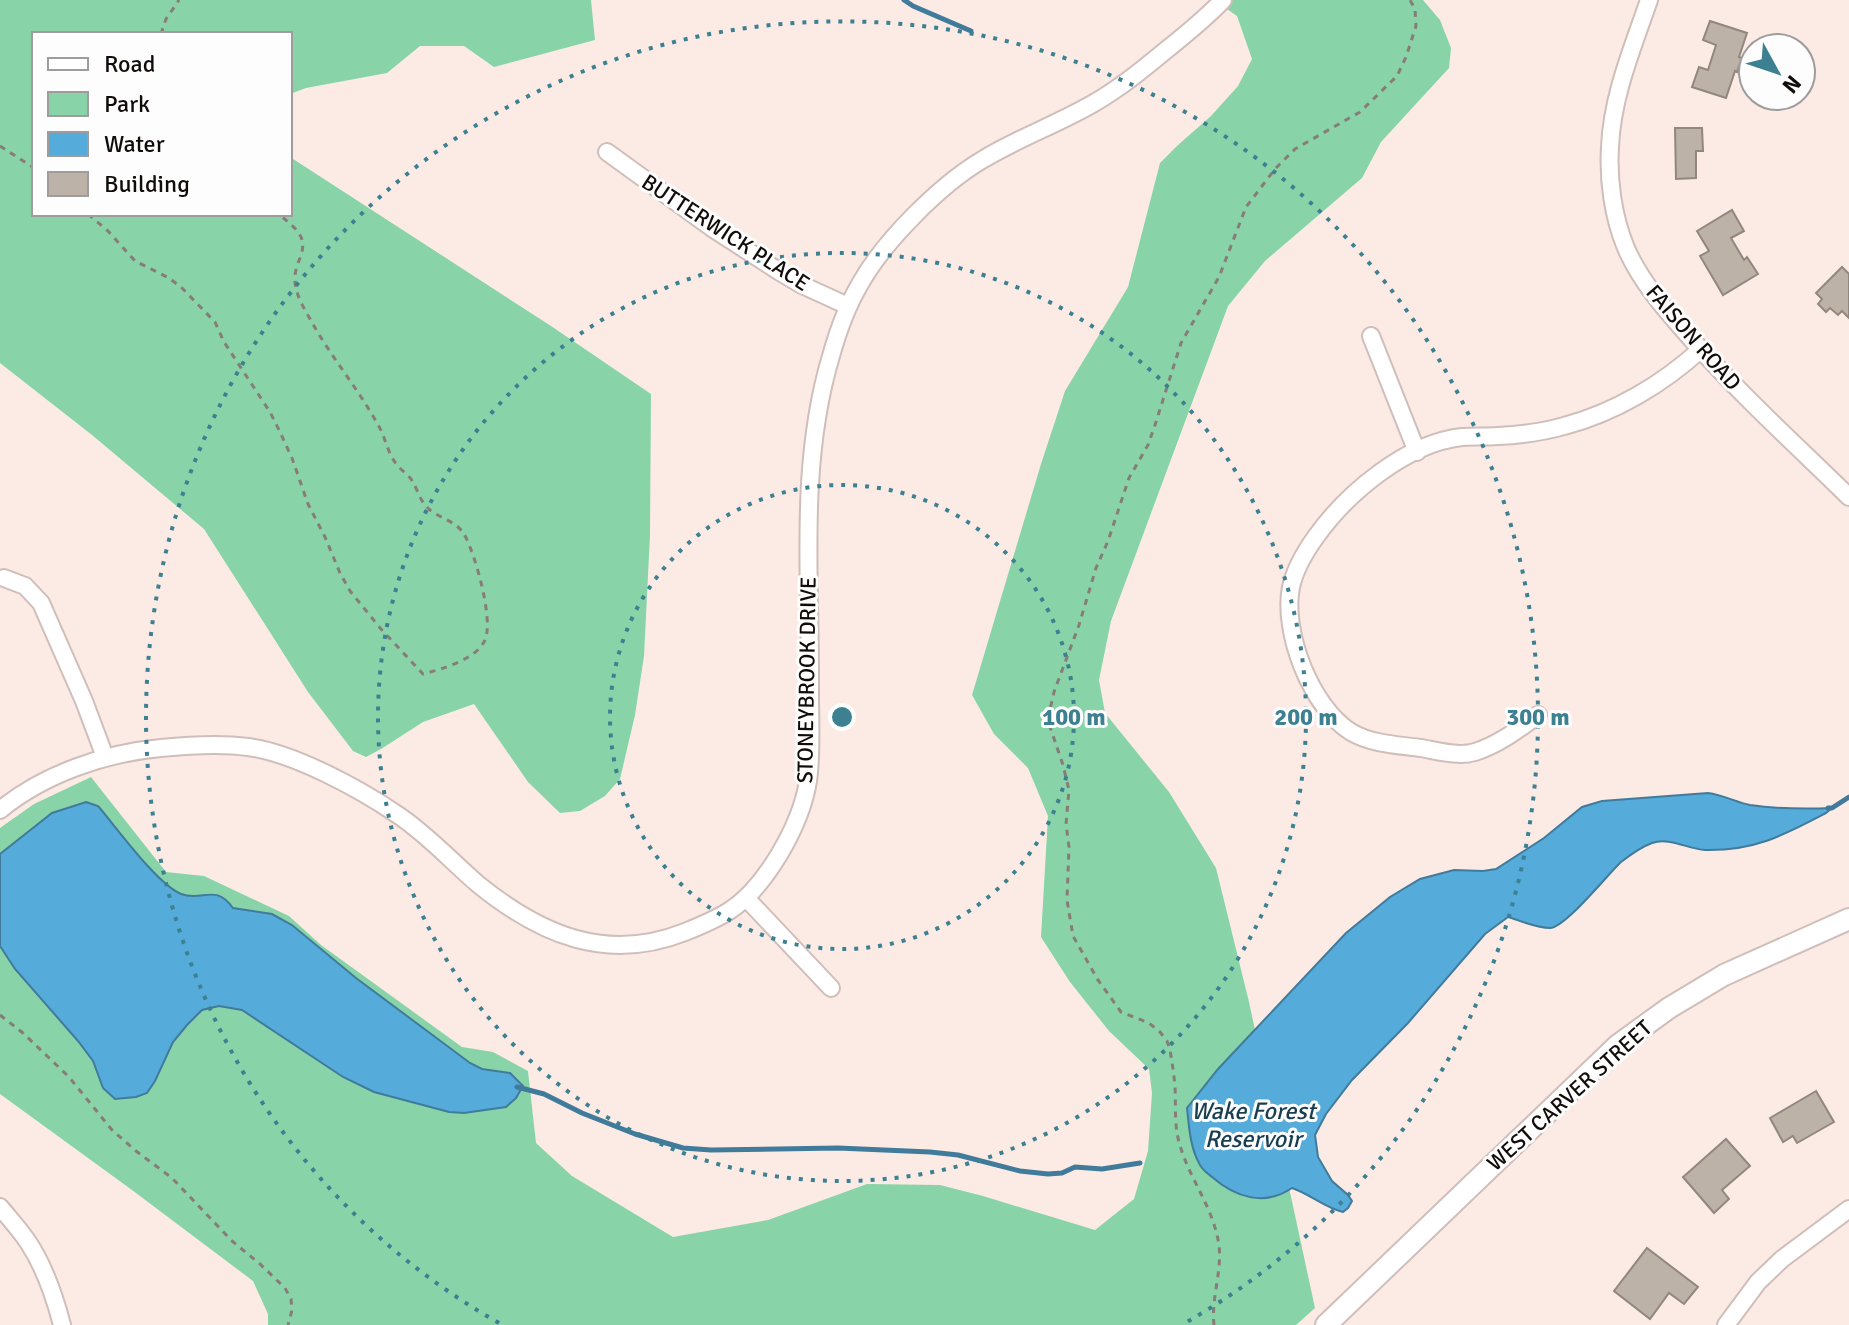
<svg xmlns="http://www.w3.org/2000/svg" width="1849" height="1325" font-family="Signika,sans-serif">
	<style>
		.green { fill: #88d4a8 }
		.water { fill: #55abd9; stroke: #417b9b; stroke-width: 2 }
		.lines { fill: none; stroke-linecap: round; stroke-linejoin: round }
		.stream { stroke: #417b9b; stroke-width: 5 }
		.building { fill: #bdb2a7; stroke: #92877d; stroke-width: 2 }
		.minor-casing { stroke: #cfbeb9; stroke-width: 20 }
		.tertiary-casing { stroke: #cfbeb9; stroke-width: 24 }
		.path { stroke: #877c78; stroke-width: 3; stroke-dasharray: 6 6; stroke-linecap: butt }
		.minor { stroke: #fff; stroke-width: 16 }
		.tertiary { stroke: #fff; stroke-width: 20 }
		.ring { fill: none; stroke: #3d8091; stroke-width: 4; stroke-dasharray: 4 8 }
		.labels { text-anchor: middle; stroke-width: 6; stroke-linejoin: round; paint-order: stroke }
		.street-label { font-size: 22px; fill: #110c0a; stroke: #fdfdfd }
		.water-label { font-size: 24px; font-style: italic; fill: #193e52; stroke: #fdfdfd }
		.centre { fill: #3d8091; stroke: #fdfdfd; stroke-width: 4 }
		.ring-label { font-size: 24px; text-anchor: middle; font-weight: bold; fill: #3d8091; stroke: #fdfdfd; stroke-width: 6; stroke-linejoin: round; paint-order: stroke }
	</style>
	<rect width="100%" height="100%" fill="#fcebe5"/>
	<g class="green">
		<path d="M 0,0 L 591,0 L 595,40 L 494,67 L 464,46 L 420,46 L 387,73 L 306,88 L 290,94 L 290,34 L 34,34 L 34,214 L 290,214 L 290,157 L 551,326 L 651,394 L 650,535 L 644,656 L 635,715 L 620,779 L 605,796 L 580,811 L 560,813 L 528,782 L 474,704 L 423,722 L 381,749 L 366,757 L 353,751 L 308,692 L 204,529 L 92,435 L 0,363 Z"/>
		<path d="M 1214,0 L 1423,0 L 1440,20 L 1451,48 L 1449,68 L 1381,142 L 1362,178 L 1265,261 L 1228,306 L 1111,621 L 1099,680 L 1105,713 L 1169,792 L 1216,868 L 1249,1002 L 1315,1308 L 1296,1325 L 268,1325 L 268,1314 L 253,1281 L 132,1190 L 0,1094 L 0,828 L 34,804 L 91,777 L 166,872 L 204,876 L 289,916 L 321,945 L 462,1047 L 493,1052 L 528,1071 L 536,1143 L 572,1176 L 673,1237 L 768,1220 L 867,1184 L 940,1185 L 983,1196 L 1095,1230 L 1134,1199 L 1148,1151 L 1152,1093 L 1149,1069 L 1109,1031 L 1070,982 L 1041,937 L 1048,816 L 1028,768 L 994,734 L 972,695 L 1041,464 L 1065,391 L 1128,287 L 1160,163 L 1178,145 L 1211,116 L 1238,86 L 1252,59 L 1237,16 Z"/>
	</g>
	<g class="water">
		<path d="M 1708,793 C 1723,795 1736,802 1750,805 C 1777,809 1806,809 1832,808 L 1826,813 C 1784,835 1755,851 1705,850 C 1687,849 1670,837 1652,843 C 1641,847 1630,855 1621,862 C 1608,874 1565,928 1550,928 C 1537,928 1521,921 1508,917 L 1485,934 L 1408,1023 L 1352,1080 L 1326,1114 L 1315,1135 L 1318,1157 L 1332,1181 L 1348,1195 L 1352,1201 L 1348,1208 L 1343,1212 C 1325,1208 1310,1194 1292,1188 C 1264,1207 1235,1197 1212,1177 C 1207,1173 1201,1169 1199,1163 C 1190,1147 1189,1126 1187,1108 L 1218,1069 L 1346,933 L 1390,897 L 1420,879 L 1454,870 L 1483,871 L 1496,869 L 1544,838 L 1582,807 L 1602,801 Z"/>
		<path d="M 86,802 L 98,806 C 117,828 157,884 181,894 C 203,902 215,883 233,908 L 272,914 L 292,925 L 356,978 L 470,1063 L 482,1069 L 510,1073 L 523,1086 L 516,1098 L 506,1107 L 464,1113 L 449,1112 L 374,1092 L 343,1077 L 242,1010 L 219,1006 L 202,1010 L 187,1025 L 173,1042 L 155,1081 L 147,1093 L 136,1097 L 115,1099 L 103,1088 L 93,1061 L 78,1041 L 15,969 L 0,946 L 0,854 L 52,813 Z"/>
	</g>
	<g class="lines">
		<g class="stream">
			<path d="M 904,0 L 913,6 L 971,31"/>
			<path d="M 1828,808 L 1832,808 L 1849,797"/>
			<path d="M 517,1087 L 544,1094 L 582,1113 L 635,1134 L 683,1148 L 711,1150 L 838,1148 L 930,1152 L 958,1155 L 1020,1171 L 1048,1174 L 1062,1173 L 1075,1167 L 1102,1169 L 1140,1163"/>
		</g>
	</g>
	<g class="building">
		<path d="M 1710,21 L 1747,33 L 1739,57 L 1742,58 L 1737,72 L 1735,71 L 1726,98 L 1692,87 L 1699,67 L 1708,70 L 1716,45 L 1703,40 Z"/>
		<path d="M 1675,128 L 1702,128 L 1703,151 L 1696,151 L 1696,178 L 1676,179 Z"/>
		<path d="M 1732,210 L 1744,231 L 1731,238 L 1744,260 L 1747,257 L 1758,274 L 1723,295 L 1700,256 L 1709,251 L 1697,231 Z"/>
		<path d="M 1842,267 L 1849,274 L 1849,318 L 1842,311 L 1838,315 L 1830,308 L 1826,312 L 1818,304 L 1822,299 L 1816,293 Z"/>
		<path d="M 1816,1091 L 1834,1122 L 1797,1143 L 1793,1136 L 1783,1142 L 1770,1118 Z"/>
		<path d="M 1726,1139 L 1750,1166 L 1722,1190 L 1729,1199 L 1714,1213 L 1683,1177 Z"/>
		<path d="M 1647,1248 L 1698,1287 L 1684,1304 L 1669,1293 L 1650,1319 L 1614,1291 Z"/>
	</g>
	<g class="lines">
		<defs>
			<g id="minor">
				<path d="M 1649,0 C 1633,47 1612,96 1610,147 C 1608,180 1613,217 1626,248 C 1641,283 1669,314 1694,342 C 1743,397 1797,446 1849,497"/>
				<path d="M 607,152 L 712,228 L 780,272 L 802,285 L 848,306"/>
				<path d="M 1371,336 L 1417,452"/>
				<path d="M 4,578 L 25,586 L 41,603 L 84,701 L 105,757"/>
				<path d="M 1538,715 C 1519,729 1498,745 1475,752 C 1459,757 1438,751 1421,748 C 1398,745 1371,744 1351,732 C 1311,707 1282,632 1291,587 C 1295,569 1305,552 1315,538 C 1346,494 1406,443 1462,437 C 1474,436 1486,437 1498,436 C 1520,435 1543,432 1564,426 C 1614,413 1663,384 1701,349"/>
				<path d="M 0,810 C 44,774 105,753 161,748 C 190,745 220,743 248,747 C 294,753 360,789 398,815 C 428,835 452,862 479,885 C 541,935 607,963 685,932 C 700,926 715,920 729,911 C 766,887 801,825 808,781 C 812,753 810,722 810,694 C 811,581 798,466 831,356 C 838,331 847,306 860,284 C 884,241 940,185 982,160 C 1018,138 1058,124 1094,103 C 1120,88 1142,70 1165,51 C 1185,35 1205,19 1223,0"/>
				<path d="M 746,898 L 831,988"/>
				<path d="M 0,1207 C 10,1219 20,1230 28,1242 C 44,1266 55,1298 62,1325"/>
				<path d="M 1726,1325 L 1758,1282 L 1782,1259 L 1849,1209"/>
			</g>
			<path id="tertiary" d="M 1326,1325 L 1618,1045 L 1669,1008 L 1724,975 L 1849,919"/>
		</defs>
		<use href="#minor" class="minor-casing"/>
		<use href="#tertiary" class="tertiary-casing"/>
		<g class="path">
			<path d="M 161,34 L 166,19 L 179,0"/>
			<path d="M 0,146 L 34,168"/>
			<path d="M 88,214 L 108,231 L 135,261 L 169,278 L 182,288 L 215,322 L 224,342 L 270,412 L 279,430 L 292,458 L 308,504 L 325,537 L 340,573 L 350,591 L 381,629 L 423,674 C 442,669 477,659 485,640 C 494,620 475,553 464,534 C 457,522 440,518 430,510 C 419,501 418,489 411,479 C 407,474 402,471 398,466 C 387,454 386,437 377,423 C 358,389 333,359 314,326 C 307,313 296,297 295,282 C 294,274 297,265 300,258 C 309,235 294,228 279,214"/>
			<path d="M 0,1015 L 23,1033 L 69,1077 L 112,1130 L 136,1151 L 172,1178 L 232,1241 L 260,1264 L 285,1288 L 291,1299 L 292,1310 L 288,1325"/>
			<path d="M 1214,1325 C 1211,1298 1222,1273 1219,1245 C 1213,1206 1189,1179 1179,1142 C 1174,1124 1176,1105 1175,1087 C 1174,1074 1172,1062 1170,1050 L 1167,1041 L 1160,1032 L 1149,1023 L 1121,1012 L 1098,980 L 1073,936 L 1067,900 L 1069,847 L 1066,824 L 1069,790 L 1063,765 L 1049,724 L 1050,710 L 1054,692 L 1079,625 L 1096,568 L 1108,541 L 1129,478 L 1148,445 L 1155,425 L 1181,343 L 1219,277 L 1246,207 L 1275,169 L 1295,149 L 1360,112 L 1397,76 L 1406,57 L 1416,26 L 1415,9 L 1410,0"/>
		</g>
		<use href="#minor" class="minor"/>
		<use href="#tertiary" class="tertiary"/>
	</g>
	<g class="ring">
		<circle cx="842" cy="717" r="232"/>
		<circle cx="842" cy="717" r="464"/>
		<path d="M499 1323A696 696 0 1 1 1185 1323"/>
	</g>
	<g class="labels">
		<g class="street-label">
			<text transform="translate(726 232) rotate(33)" y="8">BUTTERWICK PLACE</text>
			<text transform="translate(1694 337) rotate(49)" y="8">FAISON ROAD</text>
			<text transform="translate(806 680) rotate(-89)" y="8">STONEYBROOK DRIVE</text>
			<text transform="translate(1569 1095) rotate(-42)" y="8">WEST CARVER STREET</text>
		</g>
		<g class="water-label">
			<text x="1253" y="1119">Wake Forest<tspan x="1253" dy="28">Reservoir</tspan></text>
		</g>
	</g>
	<circle cx="842" cy="717" r="12" class="centre"/>
	<g class="ring-label">
		<text x="1074" y="725">100 m</text>
		<text x="1306" y="725">200 m</text>
		<text x="1538" y="725">300 m</text>
	</g>
	<rect x="32" y="32" width="260" height="184" fill="#fdfdfd" stroke="#9f9d9c" stroke-width="2"/>
	<rect x="48" y="58" width="40" height="12" fill="#ffffff" stroke="#9f9d9c" stroke-width="2"/>
	<text x="104" y="72" font-size="24" fill="#110c0a">Road</text>
	<rect x="48" y="92" width="40" height="24" fill="#88d4a8" stroke="#9f9d9c" stroke-width="2"/>
	<text x="104" y="112" font-size="24" fill="#110c0a">Park</text>
	<rect x="48" y="132" width="40" height="24" fill="#55abd9" stroke="#9f9d9c" stroke-width="2"/>
	<text x="104" y="152" font-size="24" fill="#110c0a">Water</text>
	<rect x="48" y="172" width="40" height="24" fill="#bdb2a7" stroke="#9f9d9c" stroke-width="2"/>
	<text x="104" y="192" font-size="24" fill="#110c0a">Building</text>
	<g transform="translate(1777 72) rotate(130)"><circle r="38" fill="#fdfdfd" stroke="#9f9d9c" stroke-width="2"/>
	<path d="M0-6L14 30L0 20L-14 30Z" fill="#3d8091"/>
	<text y="-12" font-size="22" font-weight="bold" text-anchor="middle" fill="#110c0a">N</text>
	</g>
</svg>
